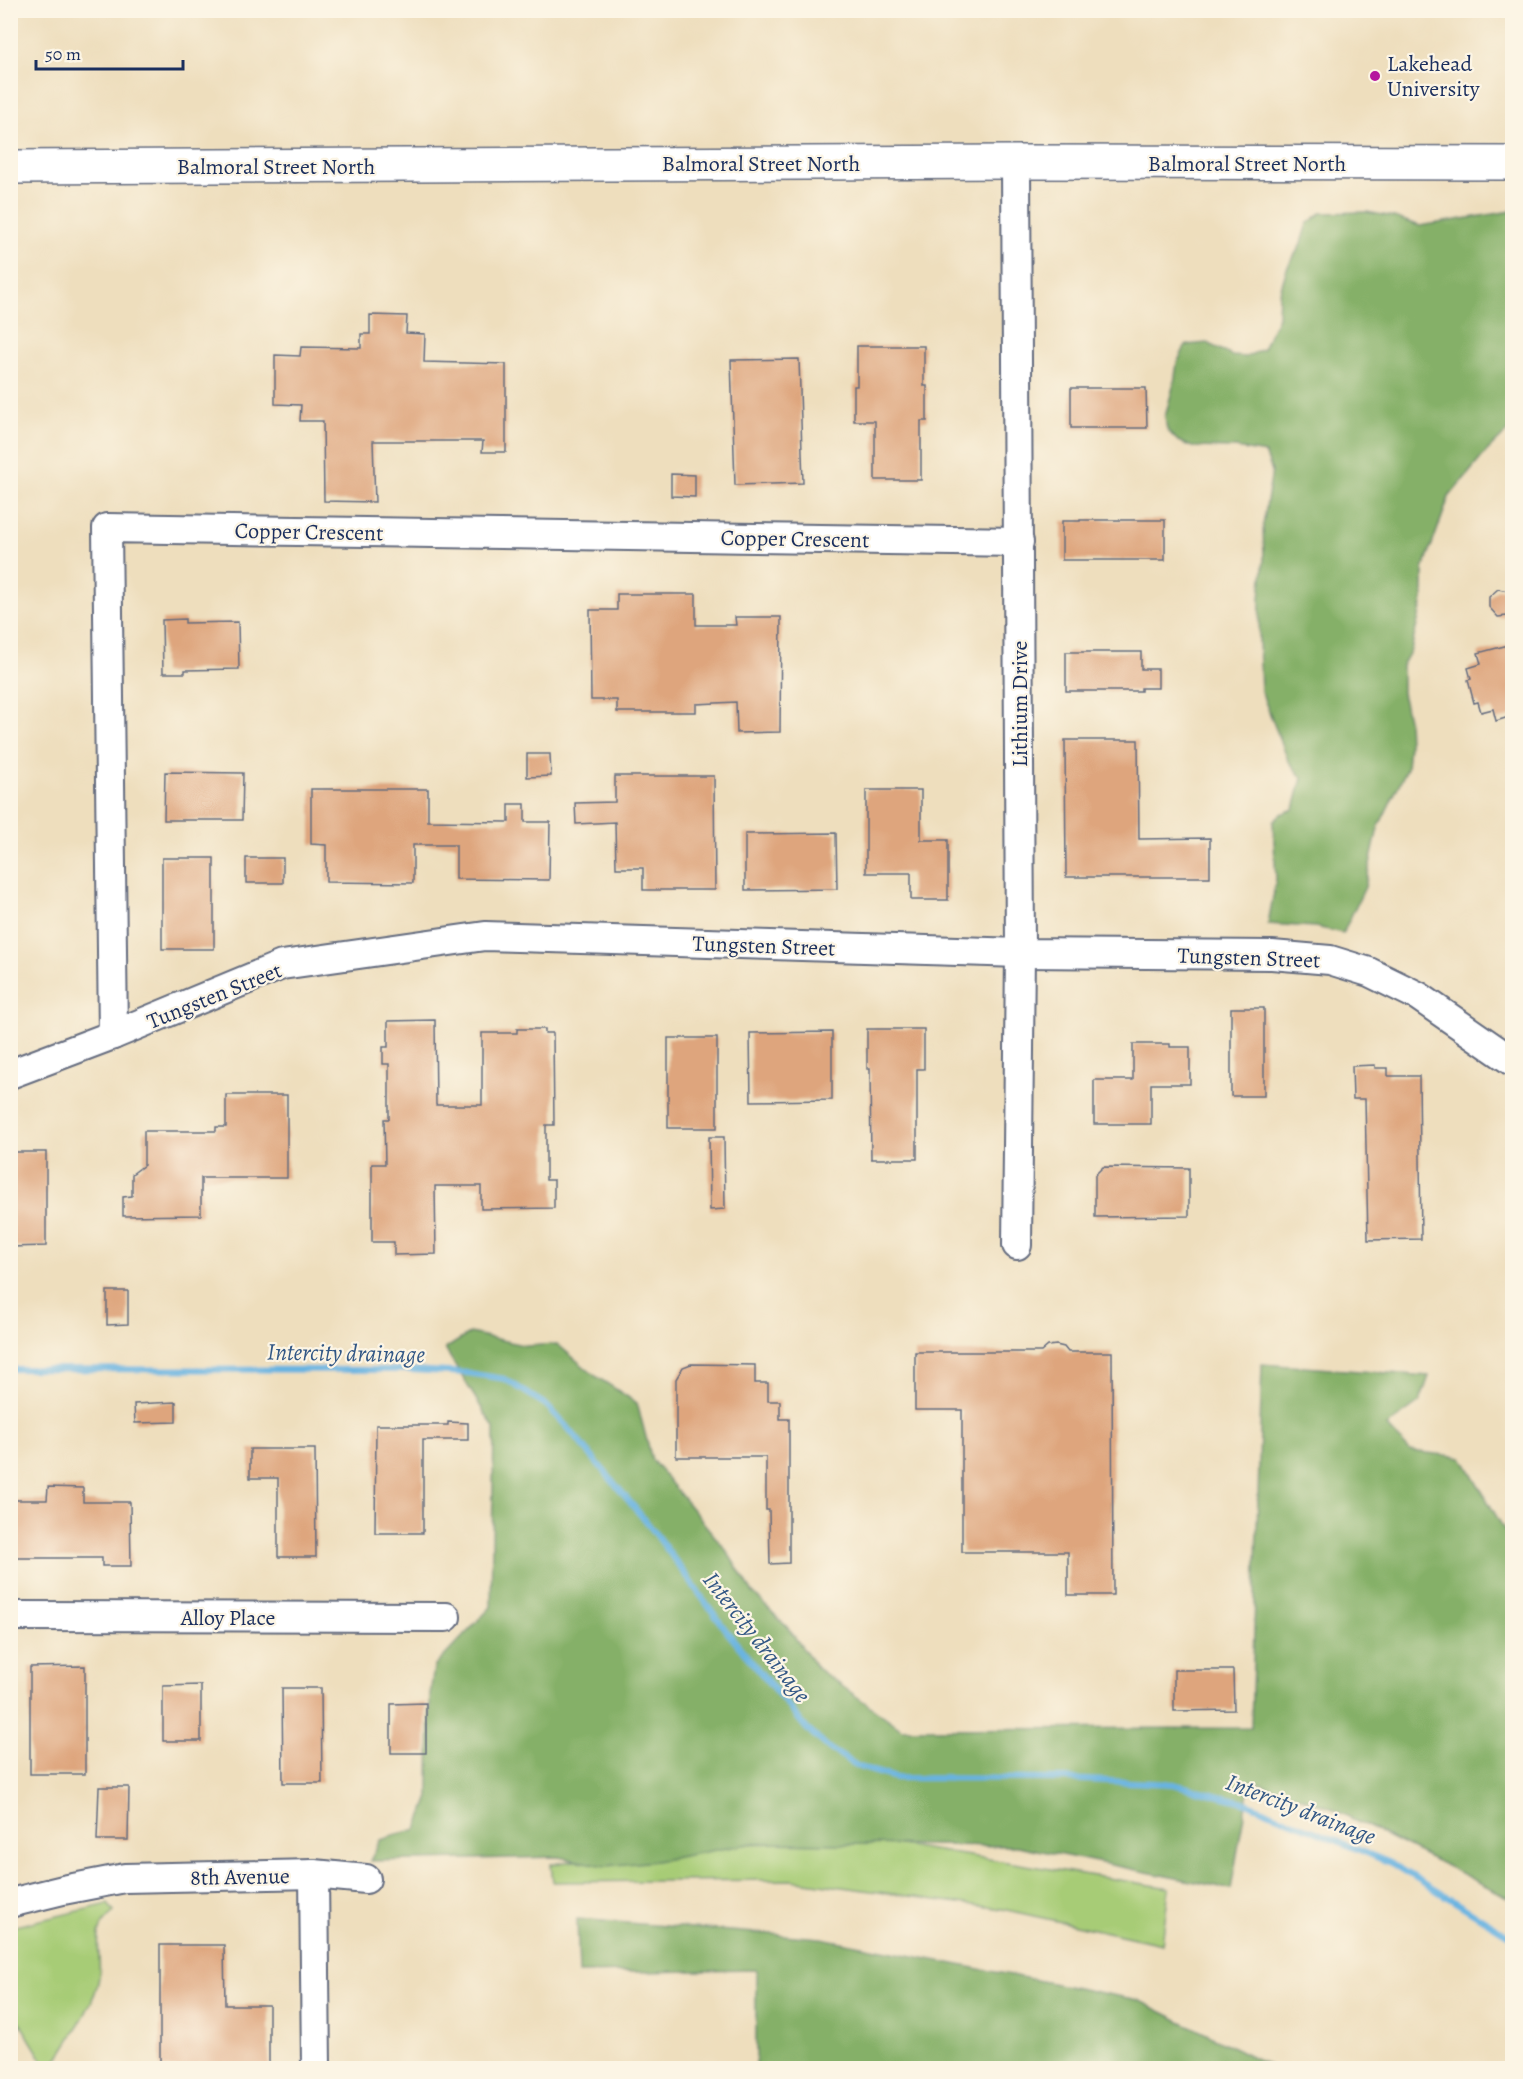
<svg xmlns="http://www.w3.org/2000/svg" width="1523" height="2079" font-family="Alegreya,serif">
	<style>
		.green { fill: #a7cc76; stroke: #617e6a; stroke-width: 1.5 }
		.forest { fill: #85b067; stroke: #507062; stroke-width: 1.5 }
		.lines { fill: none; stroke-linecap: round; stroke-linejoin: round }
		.stream { stroke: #68b3e1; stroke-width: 6 }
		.building { fill: #dea57d }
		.minor-casing { stroke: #656c7f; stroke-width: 32 }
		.major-casing { stroke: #656c7f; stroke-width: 36 }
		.minor { stroke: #fff; stroke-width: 28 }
		.major { stroke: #fff; stroke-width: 33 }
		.poi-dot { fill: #b5179e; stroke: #fcf5e5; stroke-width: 2 }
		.labels { text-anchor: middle; stroke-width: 4.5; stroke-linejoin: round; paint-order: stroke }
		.poi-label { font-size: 22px; fill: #1b2f5e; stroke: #fcf5e5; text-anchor: start }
		.street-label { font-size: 22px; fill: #1b2f5e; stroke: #fcf5e5 }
		.water-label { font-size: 24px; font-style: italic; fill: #325785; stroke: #fcf5e5 }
	</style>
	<rect width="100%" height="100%" fill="#fcf5e5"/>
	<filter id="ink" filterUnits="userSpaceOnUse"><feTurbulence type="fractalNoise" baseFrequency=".0167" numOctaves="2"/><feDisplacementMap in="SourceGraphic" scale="12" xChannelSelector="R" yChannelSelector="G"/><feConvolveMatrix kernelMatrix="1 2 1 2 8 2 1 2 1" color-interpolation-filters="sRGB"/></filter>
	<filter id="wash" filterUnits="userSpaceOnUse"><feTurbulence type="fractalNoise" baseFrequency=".008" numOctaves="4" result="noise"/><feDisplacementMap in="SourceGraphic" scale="24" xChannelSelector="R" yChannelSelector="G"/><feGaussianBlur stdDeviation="1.35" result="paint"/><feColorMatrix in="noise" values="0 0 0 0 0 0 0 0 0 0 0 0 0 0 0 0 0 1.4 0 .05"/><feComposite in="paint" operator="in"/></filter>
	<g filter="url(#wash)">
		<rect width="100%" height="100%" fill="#eedebd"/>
		<g class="green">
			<path d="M 882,1842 L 1169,1888 L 1162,1944 L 1002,1909 L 791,1880 L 553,1882 L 551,1864 L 709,1844 Z"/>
			<path d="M 108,1904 L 114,1912 C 89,1930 102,1951 99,1977 C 96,2004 66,2044 52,2068 L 47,2068 L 11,2008 L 11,1927 Z"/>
		</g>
		<g class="forest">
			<path d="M 1512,211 L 1512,427 L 1487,451 L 1449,497 L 1423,570 L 1423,600 L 1411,650 L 1402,666 L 1402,693 L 1408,719 L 1409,744 L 1407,768 L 1378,828 L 1365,887 L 1343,933 L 1315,927 L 1268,924 L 1276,880 L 1273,822 L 1281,814 L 1294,809 L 1302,778 L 1288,760 L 1261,691 L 1259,641 L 1260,598 L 1264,559 L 1263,525 L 1272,471 L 1265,453 L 1236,448 L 1192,447 L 1178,441 L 1167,430 L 1165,417 L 1174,383 L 1177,363 L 1186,345 L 1208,343 L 1232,356 L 1246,357 L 1263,349 L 1278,317 L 1279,295 L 1287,268 L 1300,246 L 1307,224 L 1321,213 L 1367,212 L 1394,217 L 1420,226 Z"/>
			<path d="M 470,1333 L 527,1346 L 557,1344 L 594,1375 L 637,1403 L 652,1460 L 726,1550 L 753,1593 L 788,1628 L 817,1668 L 902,1729 L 1251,1728 L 1262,1364 L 1429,1376 L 1420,1402 L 1387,1426 L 1410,1451 L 1462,1457 L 1512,1543 L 1512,1899 L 1331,1808 L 1250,1780 L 1231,1889 L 1017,1846 L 754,1843 L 656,1861 L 606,1866 L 558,1857 L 370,1861 L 380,1840 L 417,1829 L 429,1797 L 430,1695 L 434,1667 L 491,1607 L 494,1428 L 445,1349 Z"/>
			<path d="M 577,1919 L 821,1938 L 1138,2000 L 1275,2068 L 756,2068 L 756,1970 L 579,1973 Z"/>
		</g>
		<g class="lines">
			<path class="stream" d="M 10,1369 L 411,1370 L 467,1373 L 505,1379 L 546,1405 L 569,1429 L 649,1525 L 728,1633 L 807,1729 L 830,1749 L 859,1767 L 896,1778 L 1064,1779 L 1173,1784 L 1244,1802 L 1393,1864 L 1512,1937"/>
		</g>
		<g id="blocks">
			<g class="building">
				<path d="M 370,315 L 407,316 L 406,333 L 425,334 L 424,362 L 506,364 L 506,452 L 482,452 L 483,441 L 373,441 L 375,502 L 324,501 L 323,421 L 300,421 L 301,405 L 275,404 L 275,355 L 300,356 L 301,347 L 361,348 L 361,334 L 370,334 Z"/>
				<path d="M 857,346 L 924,346 L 924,386 L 927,386 L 927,421 L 921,421 L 921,480 L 875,480 L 875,421 L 854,421 L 854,386 L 857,386 Z"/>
				<path d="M 799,359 L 803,483 L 735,485 L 731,360 Z"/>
				<path d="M 1071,388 L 1146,388 L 1147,428 L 1071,428 Z"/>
				<path d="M 671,474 L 695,475 L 695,497 L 671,496 Z"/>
				<path d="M 1080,520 L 1165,520 L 1165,560 L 1062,560 L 1062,521 L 1080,521 Z"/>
				<path d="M 1498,589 L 1508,591 L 1512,596 L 1512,609 L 1507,616 L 1498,617 L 1489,607 L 1489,597 Z"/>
				<path d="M 617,594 L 696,594 L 696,625 L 736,625 L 735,617 L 781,617 L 780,732 L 737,733 L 736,702 L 696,704 L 696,712 L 617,712 L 617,700 L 591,700 L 590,610 L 617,610 Z"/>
				<path d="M 185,619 L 185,623 L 238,622 L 239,669 L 185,670 L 185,673 L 163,673 L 162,620 Z"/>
				<path d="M 1512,644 L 1512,716 L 1496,721 L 1493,709 L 1481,712 L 1478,702 L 1474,703 L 1468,680 L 1471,679 L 1468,668 L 1481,664 L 1478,653 Z"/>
				<path d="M 1066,652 L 1141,652 L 1141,669 L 1158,669 L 1158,688 L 1141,688 L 1141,691 L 1066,691 Z"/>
				<path d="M 1065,740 L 1138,740 L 1139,839 L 1210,838 L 1210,877 L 1066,877 Z"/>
				<path d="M 527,754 L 550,754 L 551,776 L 527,777 Z"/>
				<path d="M 165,772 L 243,773 L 242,820 L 164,820 Z"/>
				<path d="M 615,776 L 714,776 L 715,890 L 643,890 L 643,868 L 616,868 L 615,822 L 576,824 L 575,803 L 615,802 Z"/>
				<path d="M 311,789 L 428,789 L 428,821 L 509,822 L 509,804 L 525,804 L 525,822 L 550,822 L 549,880 L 456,879 L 456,845 L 413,845 L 413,883 L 326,882 L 326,845 L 311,844 Z"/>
				<path d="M 866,790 L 921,790 L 921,840 L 948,840 L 948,900 L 911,900 L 911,873 L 866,873 Z"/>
				<path d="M 836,833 L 837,889 L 745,890 L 745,834 Z"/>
				<rect x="162" y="858" width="52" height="91"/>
				<rect x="246" y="858" width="37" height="25"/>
				<rect x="1231" y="1008" width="33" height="88"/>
				<path d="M 435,1020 L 436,1105 L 482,1105 L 482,1033 L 517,1033 L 517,1029 L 545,1029 L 545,1033 L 553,1033 L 554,1125 L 546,1125 L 546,1180 L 554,1180 L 554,1208 L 481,1209 L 481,1186 L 435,1186 L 436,1254 L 394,1255 L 394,1242 L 372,1242 L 372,1164 L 385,1164 L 384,1119 L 389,1119 L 389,1064 L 383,1064 L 383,1047 L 388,1047 L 388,1021 Z"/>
				<path d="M 867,1029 L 924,1029 L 924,1069 L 917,1069 L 917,1159 L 871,1159 L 870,1069 L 867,1069 Z"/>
				<path d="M 832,1032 L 832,1100 L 751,1101 L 750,1033 Z"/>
				<rect x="668" y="1038" width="49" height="90"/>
				<path d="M 1133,1044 L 1170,1044 L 1170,1047 L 1190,1047 L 1190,1084 L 1151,1084 L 1151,1124 L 1094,1124 L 1094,1080 L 1133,1080 Z"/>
				<path d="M 1375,1065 L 1375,1068 L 1388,1068 L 1388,1076 L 1419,1076 L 1421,1239 L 1368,1240 L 1365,1099 L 1353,1099 L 1352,1066 Z"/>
				<path d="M 226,1095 L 287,1095 L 287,1178 L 201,1178 L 201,1215 L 123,1216 L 123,1197 L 132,1196 L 132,1174 L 144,1165 L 144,1131 L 216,1131 L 216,1127 L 226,1127 Z"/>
				<path d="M 709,1137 L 724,1137 L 725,1209 L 710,1210 Z"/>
				<path d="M 10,1152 L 46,1152 L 46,1246 L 10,1247 Z"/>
				<path d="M 1103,1167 L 1189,1168 L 1189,1216 L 1095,1217 L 1095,1175 Z"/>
				<path d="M 107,1291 L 128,1291 L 128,1324 L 107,1325 Z"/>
				<path d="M 1056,1345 L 1064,1347 L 1068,1352 L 1112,1352 L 1113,1595 L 1068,1595 L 1068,1552 L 962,1552 L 962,1410 L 915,1410 L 915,1352 L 1041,1352 L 1048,1346 Z"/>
				<path d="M 691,1364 L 755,1365 L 755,1383 L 768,1383 L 768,1401 L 780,1401 L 780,1419 L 789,1419 L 789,1563 L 770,1564 L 769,1510 L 766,1510 L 766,1457 L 676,1457 L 676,1379 L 683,1367 Z"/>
				<path d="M 176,1402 L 176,1422 L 135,1423 L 134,1404 Z"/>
				<path d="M 448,1422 L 468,1423 L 468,1440 L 423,1440 L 423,1533 L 375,1533 L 376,1425 L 448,1425 Z"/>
				<path d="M 250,1449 L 315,1449 L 316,1557 L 278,1557 L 278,1478 L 250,1478 Z"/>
				<path d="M 48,1487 L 83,1488 L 83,1502 L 130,1502 L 131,1566 L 102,1566 L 102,1558 L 10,1558 L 10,1500 L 47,1500 Z"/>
				<path d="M 85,1666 L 85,1774 L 30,1774 L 30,1667 Z"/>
				<path d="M 1174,1670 L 1233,1670 L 1234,1710 L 1174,1711 Z"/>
				<path d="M 201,1685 L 201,1741 L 163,1741 L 163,1686 Z"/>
				<path d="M 282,1688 L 321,1688 L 322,1783 L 283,1783 Z"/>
				<path d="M 426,1703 L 426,1753 L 391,1753 L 391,1704 Z"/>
				<path d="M 99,1787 L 129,1787 L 128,1840 L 97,1840 Z"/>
				<path d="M 160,1945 L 224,1945 L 225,2005 L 269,2005 L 269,2068 L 160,2068 Z"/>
			</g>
		</g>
	</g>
	<g filter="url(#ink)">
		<use href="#blocks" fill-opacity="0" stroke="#656c7f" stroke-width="1.5"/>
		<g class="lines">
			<defs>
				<g id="minor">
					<path d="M 1016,162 L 1020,953 L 1017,1245"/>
					<path d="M 113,1035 L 107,528 L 1019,542"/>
					<path d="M 10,1074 L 113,1035 L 282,965 L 485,936 L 1020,953 L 1272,955 L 1330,960 L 1369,972 L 1418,996 L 1512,1061"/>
					<path d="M 10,1616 L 446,1617"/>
					<path d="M 314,1874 L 316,2068"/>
					<path d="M 10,1903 L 63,1890 L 125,1878 L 314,1874 L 366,1879"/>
				</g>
				<path id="major" d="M 10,167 L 1016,162 L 1512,163"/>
			</defs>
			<use href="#minor" class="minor-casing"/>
			<use href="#major" class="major-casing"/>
			<use href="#minor" class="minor"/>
			<use href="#major" class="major"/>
		</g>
	</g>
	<circle class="poi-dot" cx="1375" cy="76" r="6"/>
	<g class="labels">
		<g class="poi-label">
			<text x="1387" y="71">Lakehead<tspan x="1387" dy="25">University</tspan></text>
		</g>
		<g class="street-label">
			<text x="761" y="171">Balmoral Street North</text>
			<text x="1247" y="171">Balmoral Street North</text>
			<text x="276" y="174">Balmoral Street North</text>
			<text transform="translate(309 531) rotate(1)" y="8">Copper Crescent</text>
			<text transform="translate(795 538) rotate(1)" y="8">Copper Crescent</text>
			<text transform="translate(1019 704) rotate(-90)" y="8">Lithium Drive</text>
			<text transform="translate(764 945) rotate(2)" y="8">Tungsten Street</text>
			<text transform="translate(1249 957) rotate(2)" y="8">Tungsten Street</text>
			<text transform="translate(214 995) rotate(-22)" y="8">Tungsten Street</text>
			<text x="228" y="1625">Alloy Place</text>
			<text transform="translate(240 1876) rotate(-1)" y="8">8th Avenue</text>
		</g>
		<g class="water-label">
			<text transform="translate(346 1353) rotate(1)" y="8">Intercity drainage</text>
			<text transform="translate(757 1637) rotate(52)" y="8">Intercity drainage</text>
			<text transform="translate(1301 1809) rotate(21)" y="8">Intercity drainage</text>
		</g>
	</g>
	<rect width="1523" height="2079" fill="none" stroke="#fcf5e5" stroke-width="36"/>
	<path d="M36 60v9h147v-9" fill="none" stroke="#1b2f5e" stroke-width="3"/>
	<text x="45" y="60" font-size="18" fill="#1b2f5e" stroke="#fcf5e5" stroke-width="4.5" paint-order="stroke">50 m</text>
</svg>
